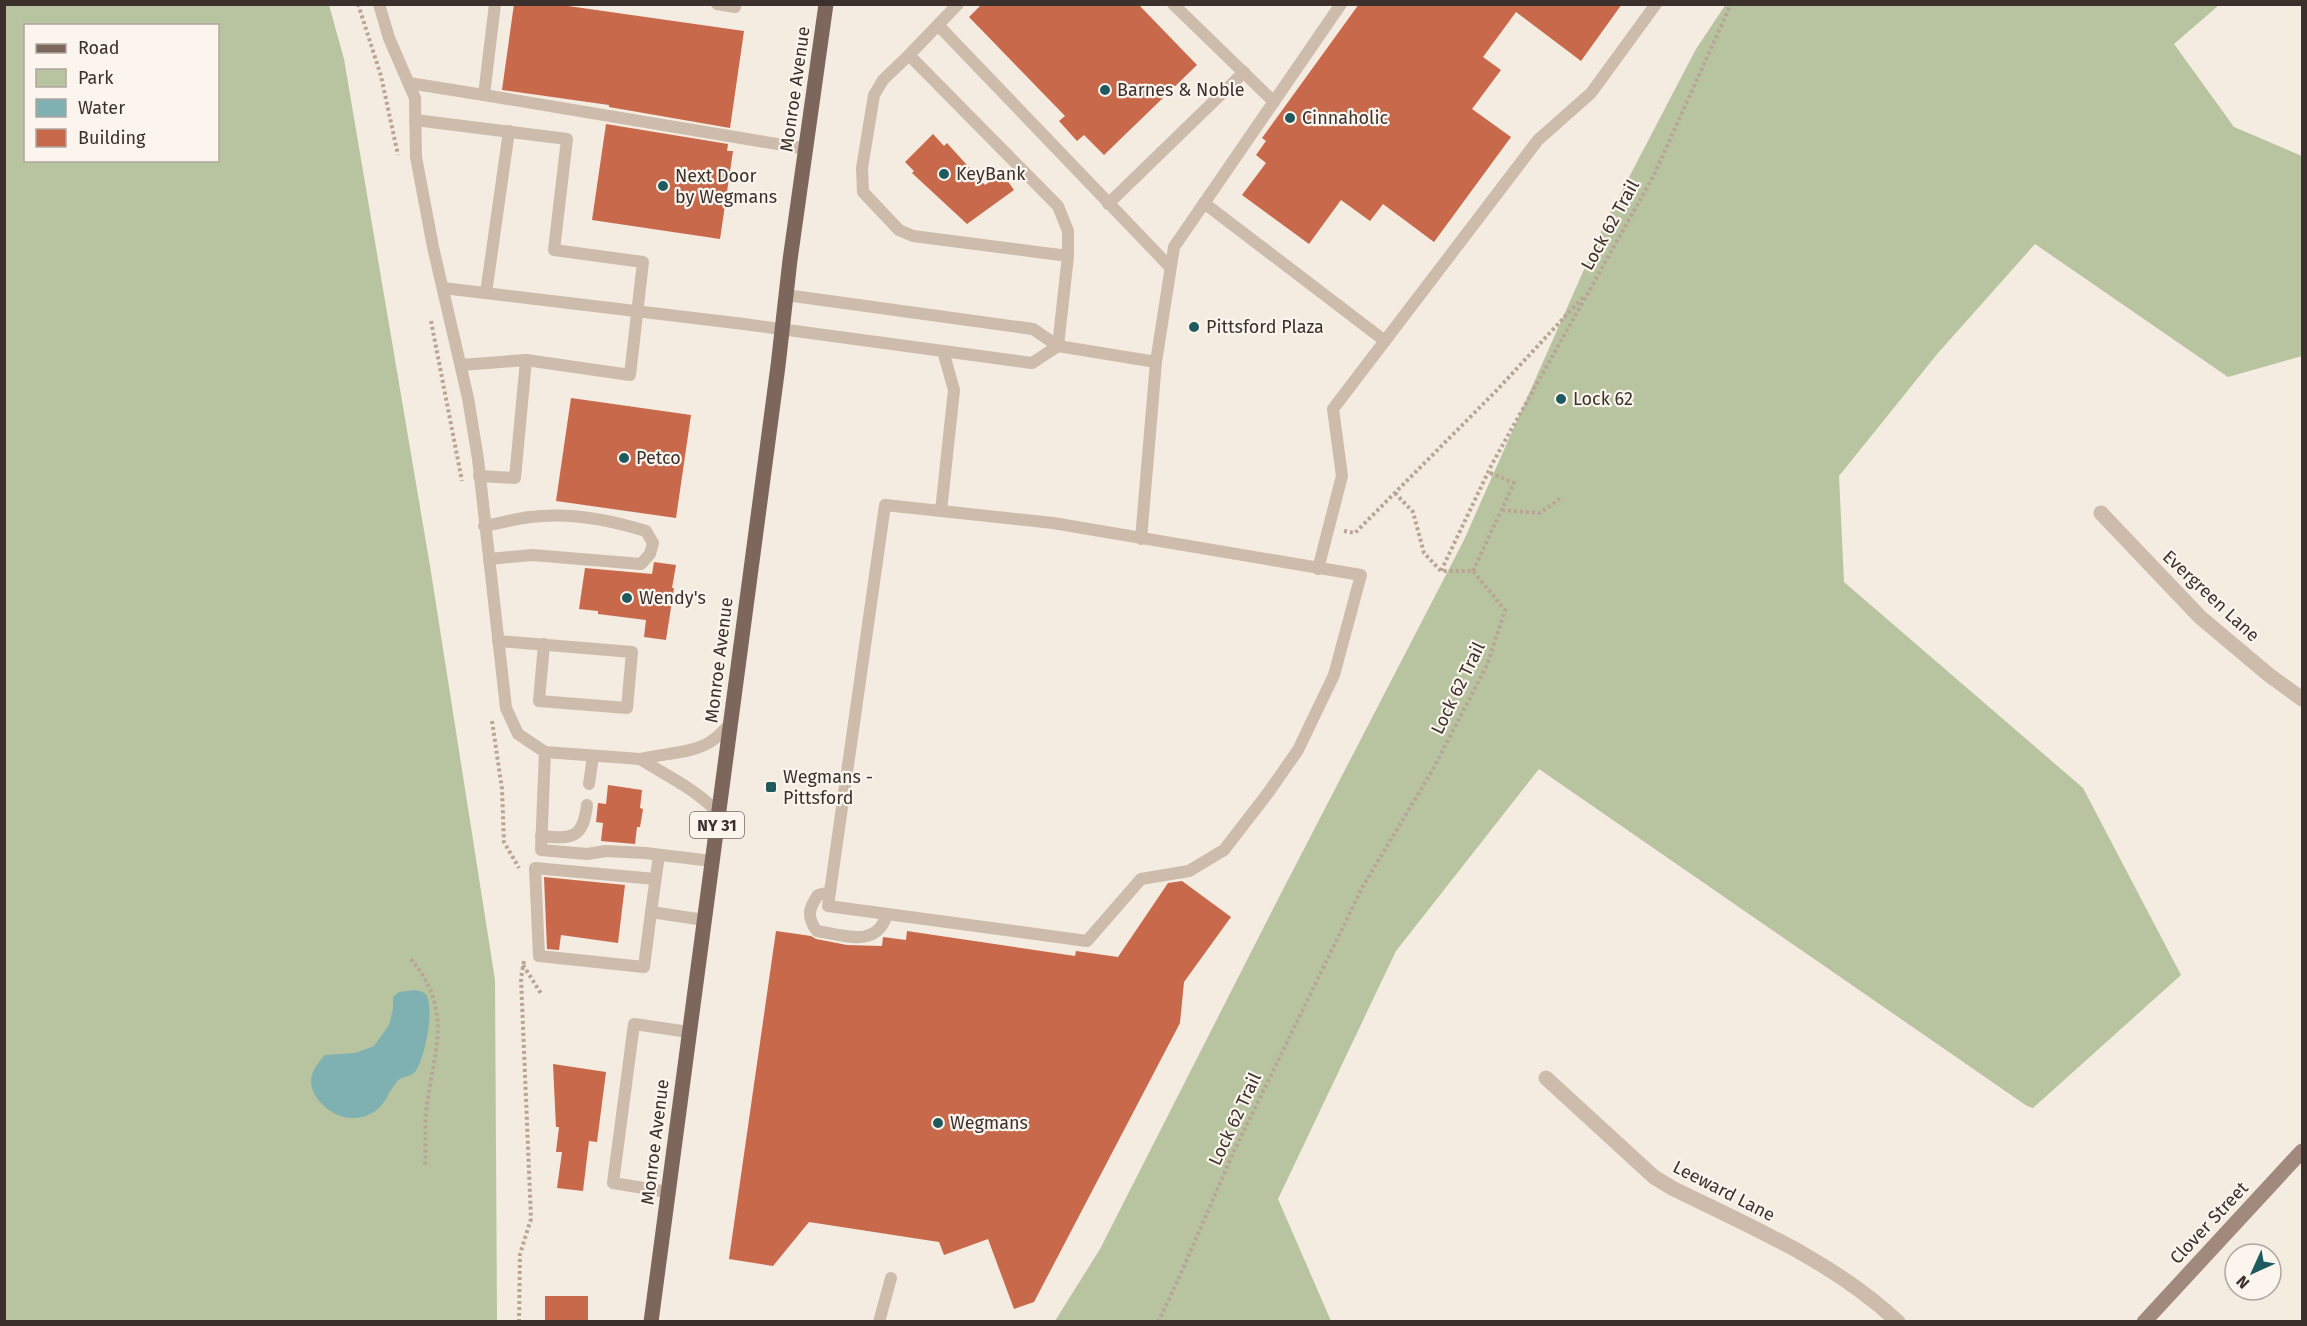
<svg xmlns="http://www.w3.org/2000/svg" width="2307" height="1326" font-family="'Fira Sans',sans-serif">
	<style>
		.green { fill: #b8c4a0; fill-rule: evenodd }
		.water { fill: #7fb0b2 }
		.building { fill: #c8694b }
		.lines { fill: none; stroke-linecap: round; stroke-linejoin: round }
		.path { stroke: #b9a596; stroke-width: 4; stroke-dasharray: 3 3; stroke-linecap: butt }
		.service { stroke: #cdbbac; stroke-width: 12 }
		.minor { stroke: #cdbbac; stroke-width: 15 }
		.secondary { stroke: #a18a7d; stroke-width: 15 }
		.primary { stroke: #7d675c; stroke-width: 15 }
		.poi-dot { fill: #1f5a5e; stroke: #fbf5ee; stroke-width: 2 }
		.labels { text-anchor: middle; stroke-width: 4.5; stroke-linejoin: round; paint-order: stroke }
		.shield { fill: #fbf5ee; stroke: #756b66; stroke-width: 1.5 }
		.shield-label { font-size: 16px; font-weight: bold; fill: #3b302b }
		.street-label { font-size: 18px; fill: #3b302b; stroke: #fbf5ee }
		.poi-label { font-size: 18px; fill: #3b302b; stroke: #fbf5ee; text-anchor: start }
	</style>
	<rect width="100%" height="100%" fill="#f4ebe1"/>
	<g class="green">
		<path d="M 1726,4 L 2219,5 L 2174,44 L 2234,127 L 2302,156 L 2302,356 L 2228,377 L 2035,244 L 1938,353 L 1839,476 L 1844,582 L 2083,788 L 2181,975 L 2033,1108 L 2027,1106 L 1539,769 L 1396,951 L 1278,1199 L 1331,1321 L 1055,1321 L 1100,1249 L 1275,905 L 1464,540 L 1602,229 L 1696,49 Z"/>
		<path d="M 5,5 L 329,5 L 344,59 L 430,566 L 495,980 L 497,1321 L 5,1322 ZM 26,26 L 218,26 L 218,160 L 26,160 Z"/>
	</g>
	<path class="water" d="M 415,990 C 420,991 425,992 427,996 C 434,1011 425,1059 415,1072 C 409,1078 401,1075 396,1083 C 389,1091 386,1102 378,1109 C 357,1126 329,1118 315,1095 C 306,1079 314,1067 325,1055 L 355,1053 L 374,1046 L 389,1025 L 393,1009 L 393,997 L 399,992 Z"/>
	<g class="building">
		<path d="M 514,4 L 554,4 L 744,31 L 730,128 L 609,107 L 609,105 L 502,90 Z"/>
		<path d="M 982,4 L 1138,4 L 1197,65 L 1104,155 L 1084,135 L 1077,141 L 1059,121 L 1065,116 L 969,17 Z"/>
		<path d="M 1359,4 L 1622,4 L 1581,61 L 1516,12 L 1483,57 L 1501,70 L 1472,109 L 1511,137 L 1434,242 L 1383,204 L 1370,221 L 1341,200 L 1309,244 L 1242,195 L 1266,163 L 1256,155 L 1266,141 L 1262,138 Z"/>
		<path d="M 606,124 L 728,144 L 727,151 L 733,151 L 720,239 L 592,220 Z"/>
		<path d="M 933,134 L 944,146 L 947,143 L 985,185 L 1002,173 L 1014,190 L 967,224 L 912,173 L 914,171 L 905,162 Z"/>
		<path d="M 571,398 L 691,415 L 676,518 L 556,501 Z"/>
		<path d="M 654,562 L 676,565 L 672,588 L 674,588 L 666,640 L 644,637 L 646,620 L 598,614 L 598,611 L 579,609 L 585,568 L 652,574 Z"/>
		<path d="M 608,785 L 642,790 L 640,808 L 643,809 L 640,827 L 637,827 L 635,844 L 601,841 L 603,823 L 596,822 L 598,803 L 606,804 Z"/>
		<path d="M 544,877 L 625,885 L 618,943 L 561,935 L 559,950 L 547,949 Z"/>
		<path d="M 1182,881 L 1231,917 L 1184,982 L 1180,1023 L 1034,1302 L 1014,1309 L 988,1239 L 944,1255 L 939,1242 L 809,1222 L 773,1266 L 729,1259 L 776,931 L 811,936 L 816,939 L 847,945 L 882,946 L 883,937 L 906,940 L 907,931 L 1075,956 L 1076,951 L 1118,957 L 1168,883 Z"/>
		<path d="M 553,1064 L 606,1072 L 597,1142 L 589,1141 L 583,1191 L 557,1188 L 562,1152 L 556,1152 L 559,1127 L 556,1127 Z"/>
		<rect x="545" y="1296" width="43" height="26"/>
	</g>
	<g class="lines">
		<g class="path">
			<path d="M 358,4 L 381,76 L 398,155"/>
			<path d="M 431,321 L 462,481"/>
			<path d="M 1395,493 L 1413,512 L 1424,553 L 1441,571"/>
			<path d="M 1502,510 L 1540,513 L 1560,499"/>
			<path d="M 1344,531 L 1355,533 L 1497,390 L 1584,296"/>
			<path d="M 1473,571 L 1514,483 L 1488,472"/>
			<path d="M 492,721 L 502,789 L 504,842 L 519,868"/>
			<path d="M 411,959 C 455,1013 433,1051 426,1112 C 425,1130 426,1149 425,1167"/>
			<path d="M 523,965 L 542,995"/>
			<path d="M 519,1322 L 520,1254 L 531,1219 L 521,978 L 524,961"/>
			<path d="M 1158,1322 L 1178,1280 L 1234,1151 L 1363,886 L 1432,771 L 1487,665 L 1505,610 L 1473,571 L 1441,571 L 1492,464 L 1654,175 L 1731,4"/>
		</g>
		<g class="service">
			<path d="M 379,4 L 389,38 L 415,98 L 416,157 L 433,247 L 468,398 L 478,459 L 506,708 L 518,734 L 545,752"/>
			<path d="M 495,4 L 484,95 L 807,149"/>
			<path d="M 717,4 L 735,7"/>
			<path d="M 1173,4 L 1274,102"/>
			<path d="M 938,25 L 1170,267"/>
			<path d="M 909,55 L 958,4"/>
			<path d="M 409,83 L 484,95"/>
			<path d="M 415,120 L 567,139 L 554,250 L 643,262 L 630,375 L 526,360 L 515,478 L 479,476"/>
			<path d="M 1204,203 L 1385,341"/>
			<path d="M 1108,204 L 1244,72"/>
			<path d="M 443,288 L 744,324 L 1032,363 L 1058,346"/>
			<path d="M 486,293 L 509,131"/>
			<path d="M 786,295 L 1033,329 L 1058,346 L 1156,362"/>
			<path d="M 1058,346 L 1068,256 L 1068,231 L 1058,206 L 909,55 L 883,80 L 874,95 L 862,168 L 863,192 L 899,230 L 913,236 L 1068,256"/>
			<path d="M 461,365 L 526,360"/>
			<path d="M 885,505 L 1053,523 L 1361,575 L 1334,675 L 1298,750 L 1268,793 L 1224,850 L 1189,871 L 1141,879 L 1087,941 L 828,906 Z"/>
			<path d="M 941,511 L 954,390 L 943,351"/>
			<path d="M 484,526 C 500,523 515,519 530,517 C 568,512 611,520 646,531 L 653,543 L 650,554 L 641,564 L 532,555 L 489,559"/>
			<path d="M 1141,539 L 1156,362 L 1174,247 L 1341,4"/>
			<path d="M 1318,569 L 1342,476 L 1333,409 L 1538,140 L 1591,93 L 1656,4"/>
			<path d="M 498,641 L 632,652 L 627,708 L 539,701 L 544,644"/>
			<path d="M 640,759 L 545,752 L 541,850 L 587,854 L 606,851 L 645,853 L 712,861"/>
			<path d="M 589,784 L 593,756"/>
			<path d="M 718,813 C 696,789 667,776 640,759 C 663,753 694,754 713,740 C 719,736 725,729 730,724"/>
			<path d="M 541,836 C 572,839 583,839 587,805"/>
			<path d="M 659,855 L 651,912 L 704,920"/>
			<path d="M 830,892 L 818,895 C 809,908 806,917 817,931 C 843,935 877,949 887,914"/>
			<path d="M 651,912 L 644,967 L 539,956 L 535,868 L 655,879"/>
			<path d="M 668,1192 L 613,1183 L 634,1024 L 689,1032"/>
			<path d="M 879,1322 L 891,1278"/>
		</g>
		<g class="minor">
			<path d="M 2101,513 L 2200,617 L 2269,675 L 2302,699"/>
			<path d="M 1546,1078 L 1654,1177 L 1672,1188 C 1751,1227 1833,1261 1898,1322"/>
		</g>
		<path class="secondary" d="M 2144,1322 L 2302,1151"/>
		<path class="primary" d="M 651,1322 L 778,366 L 790,260 L 826,4"/>
	</g>
	<g class="poi-dot">
		<circle cx="1105" cy="90" r="6"/>
		<circle cx="1290" cy="118" r="6"/>
		<circle cx="944" cy="174" r="6"/>
		<circle cx="663" cy="186" r="6"/>
		<circle cx="1194" cy="327" r="6"/>
		<circle cx="1561" cy="399" r="6"/>
		<circle cx="624" cy="458" r="6"/>
		<circle cx="627" cy="598" r="6"/>
		<rect x="765" y="781" width="12" height="12" rx="3"/>
		<circle cx="938" cy="1123" r="6"/>
	</g>
	<g class="labels">
		<rect class="shield" x="690" y="812" width="54" height="26" rx="4.5"/>
		<g class="shield-label">
			<text x="717" y="831">NY 31</text>
		</g>
		<g class="street-label">
			<text transform="translate(795 89) rotate(-82)" y="6">Monroe Avenue</text>
			<text transform="translate(1610 225) rotate(-61)" y="6">Lock 62 Trail</text>
			<text transform="translate(2211 596) rotate(43)" y="6">Evergreen Lane</text>
			<text transform="translate(719 660) rotate(-83)" y="6">Monroe Avenue</text>
			<text transform="translate(1458 688) rotate(-64)" y="6">Lock 62 Trail</text>
			<text transform="translate(1235 1119) rotate(-65)" y="6">Lock 62 Trail</text>
			<text transform="translate(655 1142) rotate(-83)" y="6">Monroe Avenue</text>
			<text transform="translate(1724 1191) rotate(27)" y="6">Leeward Lane</text>
			<text transform="translate(2209 1223) rotate(-47)" y="6">Clover Street</text>
		</g>
		<g class="poi-label">
			<text x="1117" y="96">Barnes &amp; Noble</text>
			<text x="1302" y="124">Cinnaholic</text>
			<text x="956" y="180">KeyBank</text>
			<text x="675" y="182">Next Door<tspan x="675" dy="21">by Wegmans</tspan></text>
			<text x="1206" y="333">Pittsford Plaza</text>
			<text x="1573" y="405">Lock 62</text>
			<text x="636" y="464">Petco</text>
			<text x="639" y="604">Wendy's</text>
			<text x="783" y="783">Wegmans -<tspan x="783" dy="21">Pittsford</tspan></text>
			<text x="950" y="1129">Wegmans</text>
		</g>
	</g>
	<rect width="2307" height="1326" fill="none" stroke="#3b302b" stroke-width="12"/>
	<rect x="24" y="24" width="195" height="138" fill="#fbf5ee" stroke="#aea6a0" stroke-width="1.5"/>
	<rect x="36" y="44" width="30" height="9" fill="#7d675c" stroke="#aea6a0" stroke-width="1.5"/>
	<text x="78" y="54" font-size="18" fill="#3b302b">Road</text>
	<rect x="36" y="69" width="30" height="18" fill="#b8c4a0" stroke="#aea6a0" stroke-width="1.5"/>
	<text x="78" y="84" font-size="18" fill="#3b302b">Park</text>
	<rect x="36" y="99" width="30" height="18" fill="#7fb0b2" stroke="#aea6a0" stroke-width="1.5"/>
	<text x="78" y="114" font-size="18" fill="#3b302b">Water</text>
	<rect x="36" y="129" width="30" height="18" fill="#c8694b" stroke="#aea6a0" stroke-width="1.5"/>
	<text x="78" y="144" font-size="18" fill="#3b302b">Building</text>
	<g transform="translate(2253 1272) rotate(225)"><circle r="28" fill="#fbf5ee" stroke="#aea6a0" stroke-width="1.5"/>
	<path d="M0-4.5L10 22L0 15L-10 22Z" fill="#1f5a5e"/>
	<text y="-9" font-size="16" font-weight="bold" text-anchor="middle" fill="#3b302b">N</text>
	</g>
</svg>
